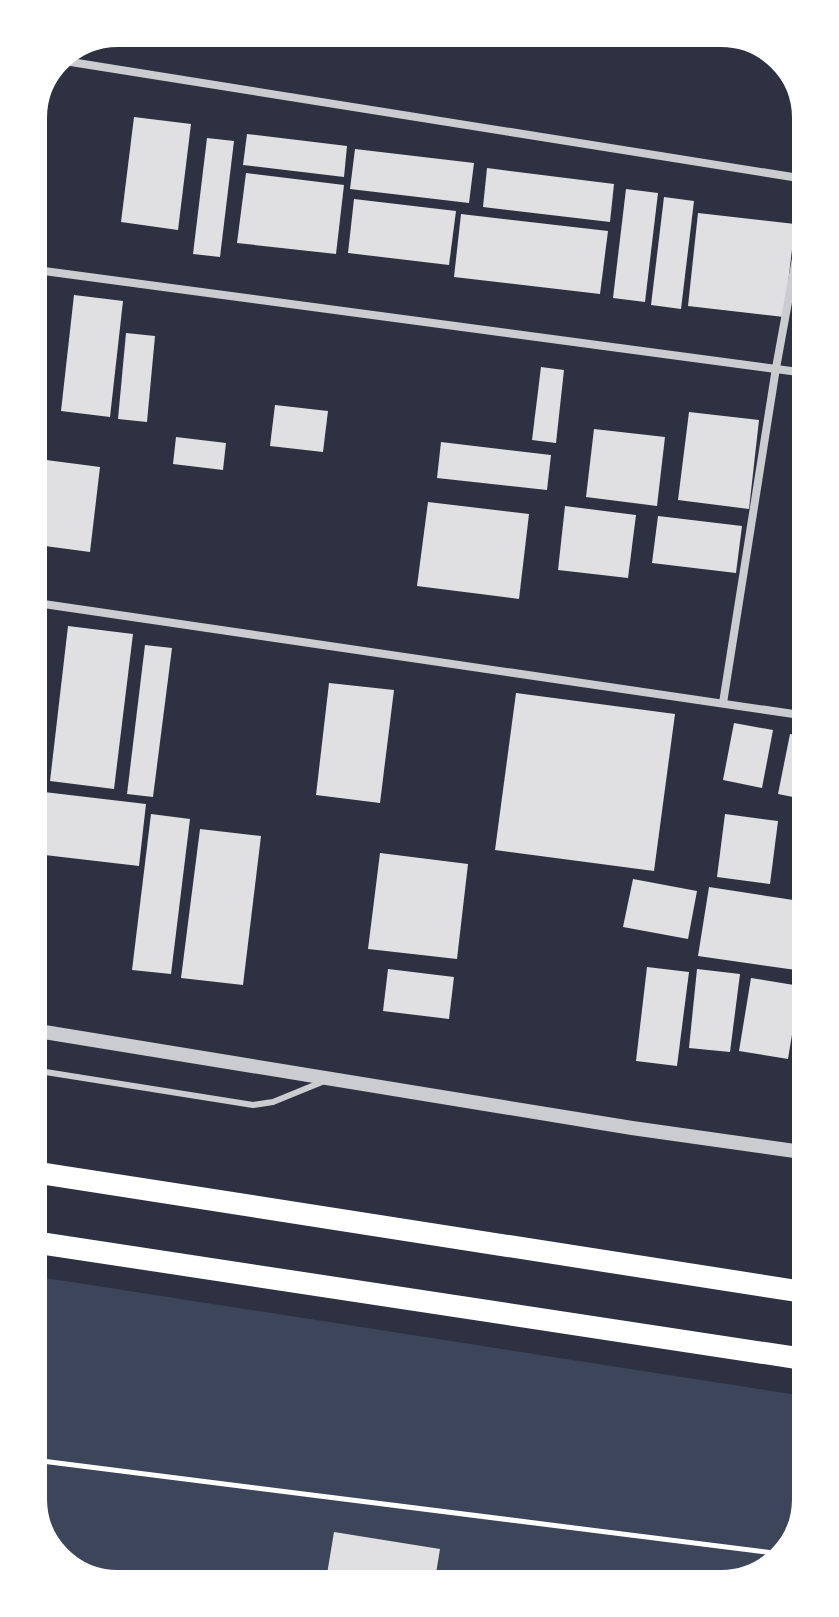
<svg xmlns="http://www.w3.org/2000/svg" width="839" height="1617" font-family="Commissioner,sans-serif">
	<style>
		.green { fill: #3c4559 }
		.building { fill: #e0e0e3 }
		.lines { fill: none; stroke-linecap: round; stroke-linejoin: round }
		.path { stroke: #fff; stroke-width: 5 }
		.service { stroke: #caccd0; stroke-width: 6 }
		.minor { stroke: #caccd0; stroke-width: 8 }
		.tertiary { stroke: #caccd0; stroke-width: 14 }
		.trunk { stroke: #fff; stroke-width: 22 }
		.rim { fill: none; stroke: #fff; stroke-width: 10 }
	</style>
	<rect width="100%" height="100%" fill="#2d3142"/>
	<path class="green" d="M 33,1276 L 811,1397 L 811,1500 L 796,1550 L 755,1582 L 111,1589 L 63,1571 L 35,1533 Z"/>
	<g class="building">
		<path d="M 134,117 L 191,124 L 178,230 L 121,222 Z"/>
		<path d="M 247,134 L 347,146 L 344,177 L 243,165 Z"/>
		<path d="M 207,138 L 234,141 L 220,257 L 193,254 Z"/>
		<path d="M 355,149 L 474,163 L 469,203 L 350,189 Z"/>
		<path d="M 487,168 L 614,184 L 610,222 L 483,207 Z"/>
		<path d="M 246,173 L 344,185 L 336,254 L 237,243 Z"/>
		<path d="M 626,189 L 658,193 L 645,302 L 613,298 Z"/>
		<path d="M 664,197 L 694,201 L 681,309 L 651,305 Z"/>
		<path d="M 354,199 L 456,211 L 449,265 L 348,253 Z"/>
		<path d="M 698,213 L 795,224 L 784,317 L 688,306 Z"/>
		<path d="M 461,214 L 608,231 L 600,294 L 454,277 Z"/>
		<path d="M 74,295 L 123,301 L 110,417 L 61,411 Z"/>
		<path d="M 126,333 L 155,336 L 147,422 L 118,419 Z"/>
		<path d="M 541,367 L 564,370 L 556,443 L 532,440 Z"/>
		<path d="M 275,405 L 328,411 L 323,452 L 270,446 Z"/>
		<path d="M 689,412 L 759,420 L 749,509 L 678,500 Z"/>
		<path d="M 594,429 L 665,437 L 657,506 L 586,497 Z"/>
		<path d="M 176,437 L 226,443 L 223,470 L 173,464 Z"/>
		<path d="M 441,442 L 551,455 L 547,490 L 437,478 Z"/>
		<path d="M 31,458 L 100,467 L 90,552 L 30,544 Z"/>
		<path d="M 428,502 L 529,514 L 519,599 L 417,586 Z"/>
		<path d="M 565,506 L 636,515 L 628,578 L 558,570 Z"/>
		<path d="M 658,516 L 742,526 L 736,573 L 652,563 Z"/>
		<path d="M 68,626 L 133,634 L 114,789 L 50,781 Z"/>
		<path d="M 31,627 L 45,628 L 42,661 L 31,660 Z"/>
		<path d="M 145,645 L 172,648 L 153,797 L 127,794 Z"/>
		<path d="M 329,683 L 394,690 L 380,803 L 316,795 Z"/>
		<path d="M 516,693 L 675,714 L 654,871 L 495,850 Z"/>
		<path d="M 734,723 L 773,730 L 762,788 L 723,780 Z"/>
		<path d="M 790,734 L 807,737 L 808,800 L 778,794 Z"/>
		<path d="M 31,735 L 41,737 L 36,775 L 31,775 Z"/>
		<path d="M 44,792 L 146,804 L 139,866 L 36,854 Z"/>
		<path d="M 151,814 L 190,819 L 171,974 L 132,970 Z"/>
		<path d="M 725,814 L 778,821 L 770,884 L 717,877 Z"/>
		<path d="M 200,829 L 261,836 L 243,985 L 181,978 Z"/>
		<path d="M 380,853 L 468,864 L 457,959 L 368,949 Z"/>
		<path d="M 633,879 L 697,891 L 688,939 L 623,927 Z"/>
		<path d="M 709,887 L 806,902 L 796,970 L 698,956 Z"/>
		<path d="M 647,967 L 689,972 L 677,1066 L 636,1061 Z"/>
		<path d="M 388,969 L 454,977 L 449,1019 L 383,1011 Z"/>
		<path d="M 697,969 L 740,974 L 730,1052 L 689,1048 Z"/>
		<path d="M 751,978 L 800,986 L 788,1059 L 739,1051 Z"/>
		<path d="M 804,998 L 809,999 L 809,1071 L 795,1069 Z"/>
		<path d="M 334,1532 L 440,1549 L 434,1586 L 325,1586 Z"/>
	</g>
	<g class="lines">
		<g class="path">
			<path d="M 34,1460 L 789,1555"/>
			<path d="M 83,1578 L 139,1588"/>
		</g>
		<path class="service" d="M 33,1070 L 253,1105 L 273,1102 L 322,1082"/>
		<g class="minor">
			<path d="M 52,59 L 805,179"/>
			<path d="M 29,269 L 806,373"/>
			<path d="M 30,602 L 807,716"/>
			<path d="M 723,703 L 776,368 L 805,209"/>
		</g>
		<path class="tertiary" d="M 32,1030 L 632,1128 L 809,1153"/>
		<g class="trunk">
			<path d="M 33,1172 L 810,1293"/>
			<path d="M 33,1242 L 810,1360"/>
		</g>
	</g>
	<path d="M0 0H839V1617H0ZM118 42H721A76 76 0 0 1 797 118V1499A76 76 0 0 1 721 1575H118A76 76 0 0 1 42 1499V118A76 76 0 0 1 118 42Z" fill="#fff" fill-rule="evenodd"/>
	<path class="rim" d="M118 42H721A76 76 0 0 1 797 118V1499A76 76 0 0 1 721 1575H118A76 76 0 0 1 42 1499V118A76 76 0 0 1 118 42Z"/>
</svg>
